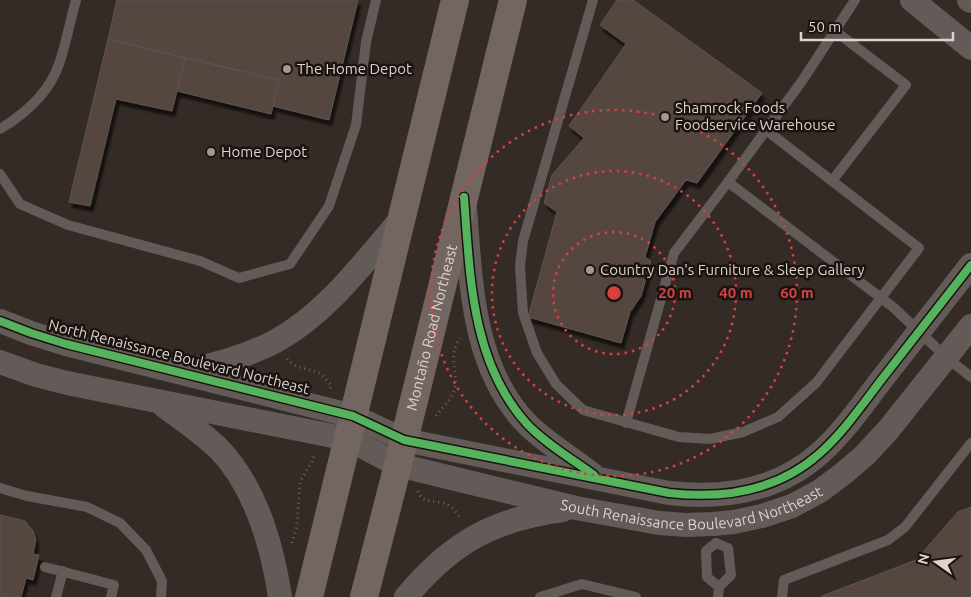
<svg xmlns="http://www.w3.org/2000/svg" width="971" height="597" font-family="Ubuntu,sans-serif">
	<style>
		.building { fill: #544640; stroke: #5d5551; filter: url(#shadow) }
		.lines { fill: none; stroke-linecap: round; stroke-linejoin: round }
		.path { stroke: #6a625f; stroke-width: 3; stroke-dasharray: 1 4; stroke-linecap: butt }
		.service { stroke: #625b57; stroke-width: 10 }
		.tertiary { stroke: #625b57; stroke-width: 24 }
		.primary { stroke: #736661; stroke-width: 28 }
		.cycleway-casing { stroke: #1b1310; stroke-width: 11 }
		.cycleway { stroke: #56b35d; stroke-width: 8 }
		.ring { fill: none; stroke: #d74241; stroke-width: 2.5; stroke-dasharray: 2.5 5 }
		.poi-dot { fill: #a29893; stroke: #1b1310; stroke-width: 2 }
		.labels { text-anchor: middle; stroke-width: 5; stroke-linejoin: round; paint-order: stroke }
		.poi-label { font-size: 15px; fill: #ded2cd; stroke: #1b1310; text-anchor: start }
		.street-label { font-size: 15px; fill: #ded2cd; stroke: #1b1310 }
		.centre { fill: #d74241; stroke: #1b1310; stroke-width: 2.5 }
		.ring-label { font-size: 15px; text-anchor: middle; font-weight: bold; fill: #d74241; stroke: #1b1310; stroke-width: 5; stroke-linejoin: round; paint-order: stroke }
	</style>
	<defs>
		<filter id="shadow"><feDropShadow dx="3" dy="5.5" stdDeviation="1" flood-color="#0009"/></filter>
	</defs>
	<rect width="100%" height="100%" fill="#342b27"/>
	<g class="building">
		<path d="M 117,0 L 358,0 L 329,120 L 273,106 L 279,80 L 108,39 Z"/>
		<path d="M 617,0 L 633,0 L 762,93 L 697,183 L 686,180 L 655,222 L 645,257 L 651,261 L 641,296 L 630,312 L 621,343 L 528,317 L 557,212 L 544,203 L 552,175 L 584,138 L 569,126 L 626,44 L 600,25 Z"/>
		<path d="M 108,39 L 185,58 L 172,111 L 116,99 L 90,206 L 69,202 Z"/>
		<path d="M 185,58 L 279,80 L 271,114 L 177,91 Z"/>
		<path d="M 971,507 L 971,597 L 822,597 L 822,596 L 916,560 L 958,512 Z"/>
		<path d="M 0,515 L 25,521 L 33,531 L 36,540 L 33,554 L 39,555 L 33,580 L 26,578 L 21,597 L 0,597 Z"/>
	</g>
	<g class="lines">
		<g class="path">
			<path d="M 287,359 C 296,369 307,368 319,373 C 324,376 327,381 331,385 L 330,389"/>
			<path d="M 436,416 C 441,408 449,403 453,394 C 461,375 446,358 460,338"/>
			<path d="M 418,491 C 421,505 438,499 448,505 C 454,508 458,515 461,520"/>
			<path d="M 292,543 L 297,525 L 300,481 L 312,462 L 315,454"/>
		</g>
		<g class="service">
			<path d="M 593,0 L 523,241 L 520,266 L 523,313 L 537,353 L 556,384 L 583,410 L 679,437 L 710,439 L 743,432 L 778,417 L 816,383 L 919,248 L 766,130"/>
			<path d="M 855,0 L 802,81 L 728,182 L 893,307 L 946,357 L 971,377"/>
			<path d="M 0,129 C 25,114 49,93 59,64 C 66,44 70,21 76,0"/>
			<path d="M 0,174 L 20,204 L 68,225 L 200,261 L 239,278 L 290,264 L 329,206 L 356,125 L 366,42 L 376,0"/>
			<path d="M 832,181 L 906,85 L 835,31"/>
			<path d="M 626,423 L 674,253 L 728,182"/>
			<path d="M 0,488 L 27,496 L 87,507 L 120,523 L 146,550 L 162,581 L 161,597"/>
			<path d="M 716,543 L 728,548 L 731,575 L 719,587 L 718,597"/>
			<path d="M 716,543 L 706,551 L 707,577 L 719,587"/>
			<path d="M 45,567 L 114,585 L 111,597"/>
			<path d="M 56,597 L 63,571"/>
			<path d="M 540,597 L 582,584 L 636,597"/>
			<path d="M 782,597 L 784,580 L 888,540 L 905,527 L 971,443"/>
		</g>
		<g class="tertiary">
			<path d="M 912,0 L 971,48"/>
			<path d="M 969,0 L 971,1"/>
			<path d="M 465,208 C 471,282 472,370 529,426 C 548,444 571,458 592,474"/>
			<path d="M 0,321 L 31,333 L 66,344 L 353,416 L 404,440 L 669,493 C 722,499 777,491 819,454 C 843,433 862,405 882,379 C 912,341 941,303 971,265"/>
			<path id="s1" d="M 0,362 L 36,375 L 67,383 L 348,439 L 398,465 L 576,508 L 659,523 L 686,525 L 713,524 L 734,522 L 762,516 L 792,506 L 820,491 L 844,473 L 865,455 L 889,429 L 971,326"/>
			<path d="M 186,371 C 217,364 248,356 276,341 C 327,313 364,262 401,219"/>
			<path d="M 164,406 C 182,419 201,432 218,448 C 256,487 272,544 280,597"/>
			<path d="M 406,597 C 451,543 493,519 563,510"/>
		</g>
		<g class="primary">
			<path d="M 309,597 L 455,0"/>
			<path id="s2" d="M 364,597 L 398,465 L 513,0"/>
		</g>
		<defs>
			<g id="cycleway">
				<path d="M 464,197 C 470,275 471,362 527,424 C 546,444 572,459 594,475"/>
				<path d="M 0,321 L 31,333 L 66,344 L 353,416 L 404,440 L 669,493 C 722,499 777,491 819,454 C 843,433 862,405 882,379 C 912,341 941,303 971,265"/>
			</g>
		</defs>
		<use href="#cycleway" class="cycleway-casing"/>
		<use href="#cycleway" class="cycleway"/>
	</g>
	<g class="ring">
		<circle cx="614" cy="293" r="61"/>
		<circle cx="614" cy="293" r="122"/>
		<circle cx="614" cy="293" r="183"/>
	</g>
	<g class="poi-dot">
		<circle cx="287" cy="69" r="5"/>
		<circle cx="665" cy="117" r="5"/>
		<circle cx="211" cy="152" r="5"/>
		<circle cx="590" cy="270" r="5"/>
	</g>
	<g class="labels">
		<g class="poi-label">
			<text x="297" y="74">The Home Depot</text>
			<text x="675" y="113">Shamrock Foods<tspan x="675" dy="17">Foodservice Warehouse</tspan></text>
			<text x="221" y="157">Home Depot</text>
			<text x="600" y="275">Country Dan's Furniture &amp; Sleep Gallery</text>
		</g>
		<g class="street-label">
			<text dy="5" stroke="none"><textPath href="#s2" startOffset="278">Montaño Road Northeast</textPath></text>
			<text transform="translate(179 357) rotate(14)" y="5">North Renaissance Boulevard Northeast</text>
			<text dy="5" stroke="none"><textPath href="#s1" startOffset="715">South Renaissance Boulevard Northeast</textPath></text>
		</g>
	</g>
	<circle cx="614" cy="293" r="8" class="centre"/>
	<g class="ring-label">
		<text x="675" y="298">20 m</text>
		<text x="736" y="298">40 m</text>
		<text x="797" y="298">60 m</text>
	</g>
	<g transform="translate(936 562) rotate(284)" stroke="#1b1310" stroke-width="4" paint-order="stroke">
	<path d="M0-4L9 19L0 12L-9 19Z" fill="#ded2cd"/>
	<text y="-8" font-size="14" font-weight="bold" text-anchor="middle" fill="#ded2cd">N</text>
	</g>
	<path d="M801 32v8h152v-8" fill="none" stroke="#ded2cd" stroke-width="2.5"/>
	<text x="808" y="32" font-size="15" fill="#ded2cd" stroke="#1b1310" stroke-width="4" paint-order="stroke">50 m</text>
</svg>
